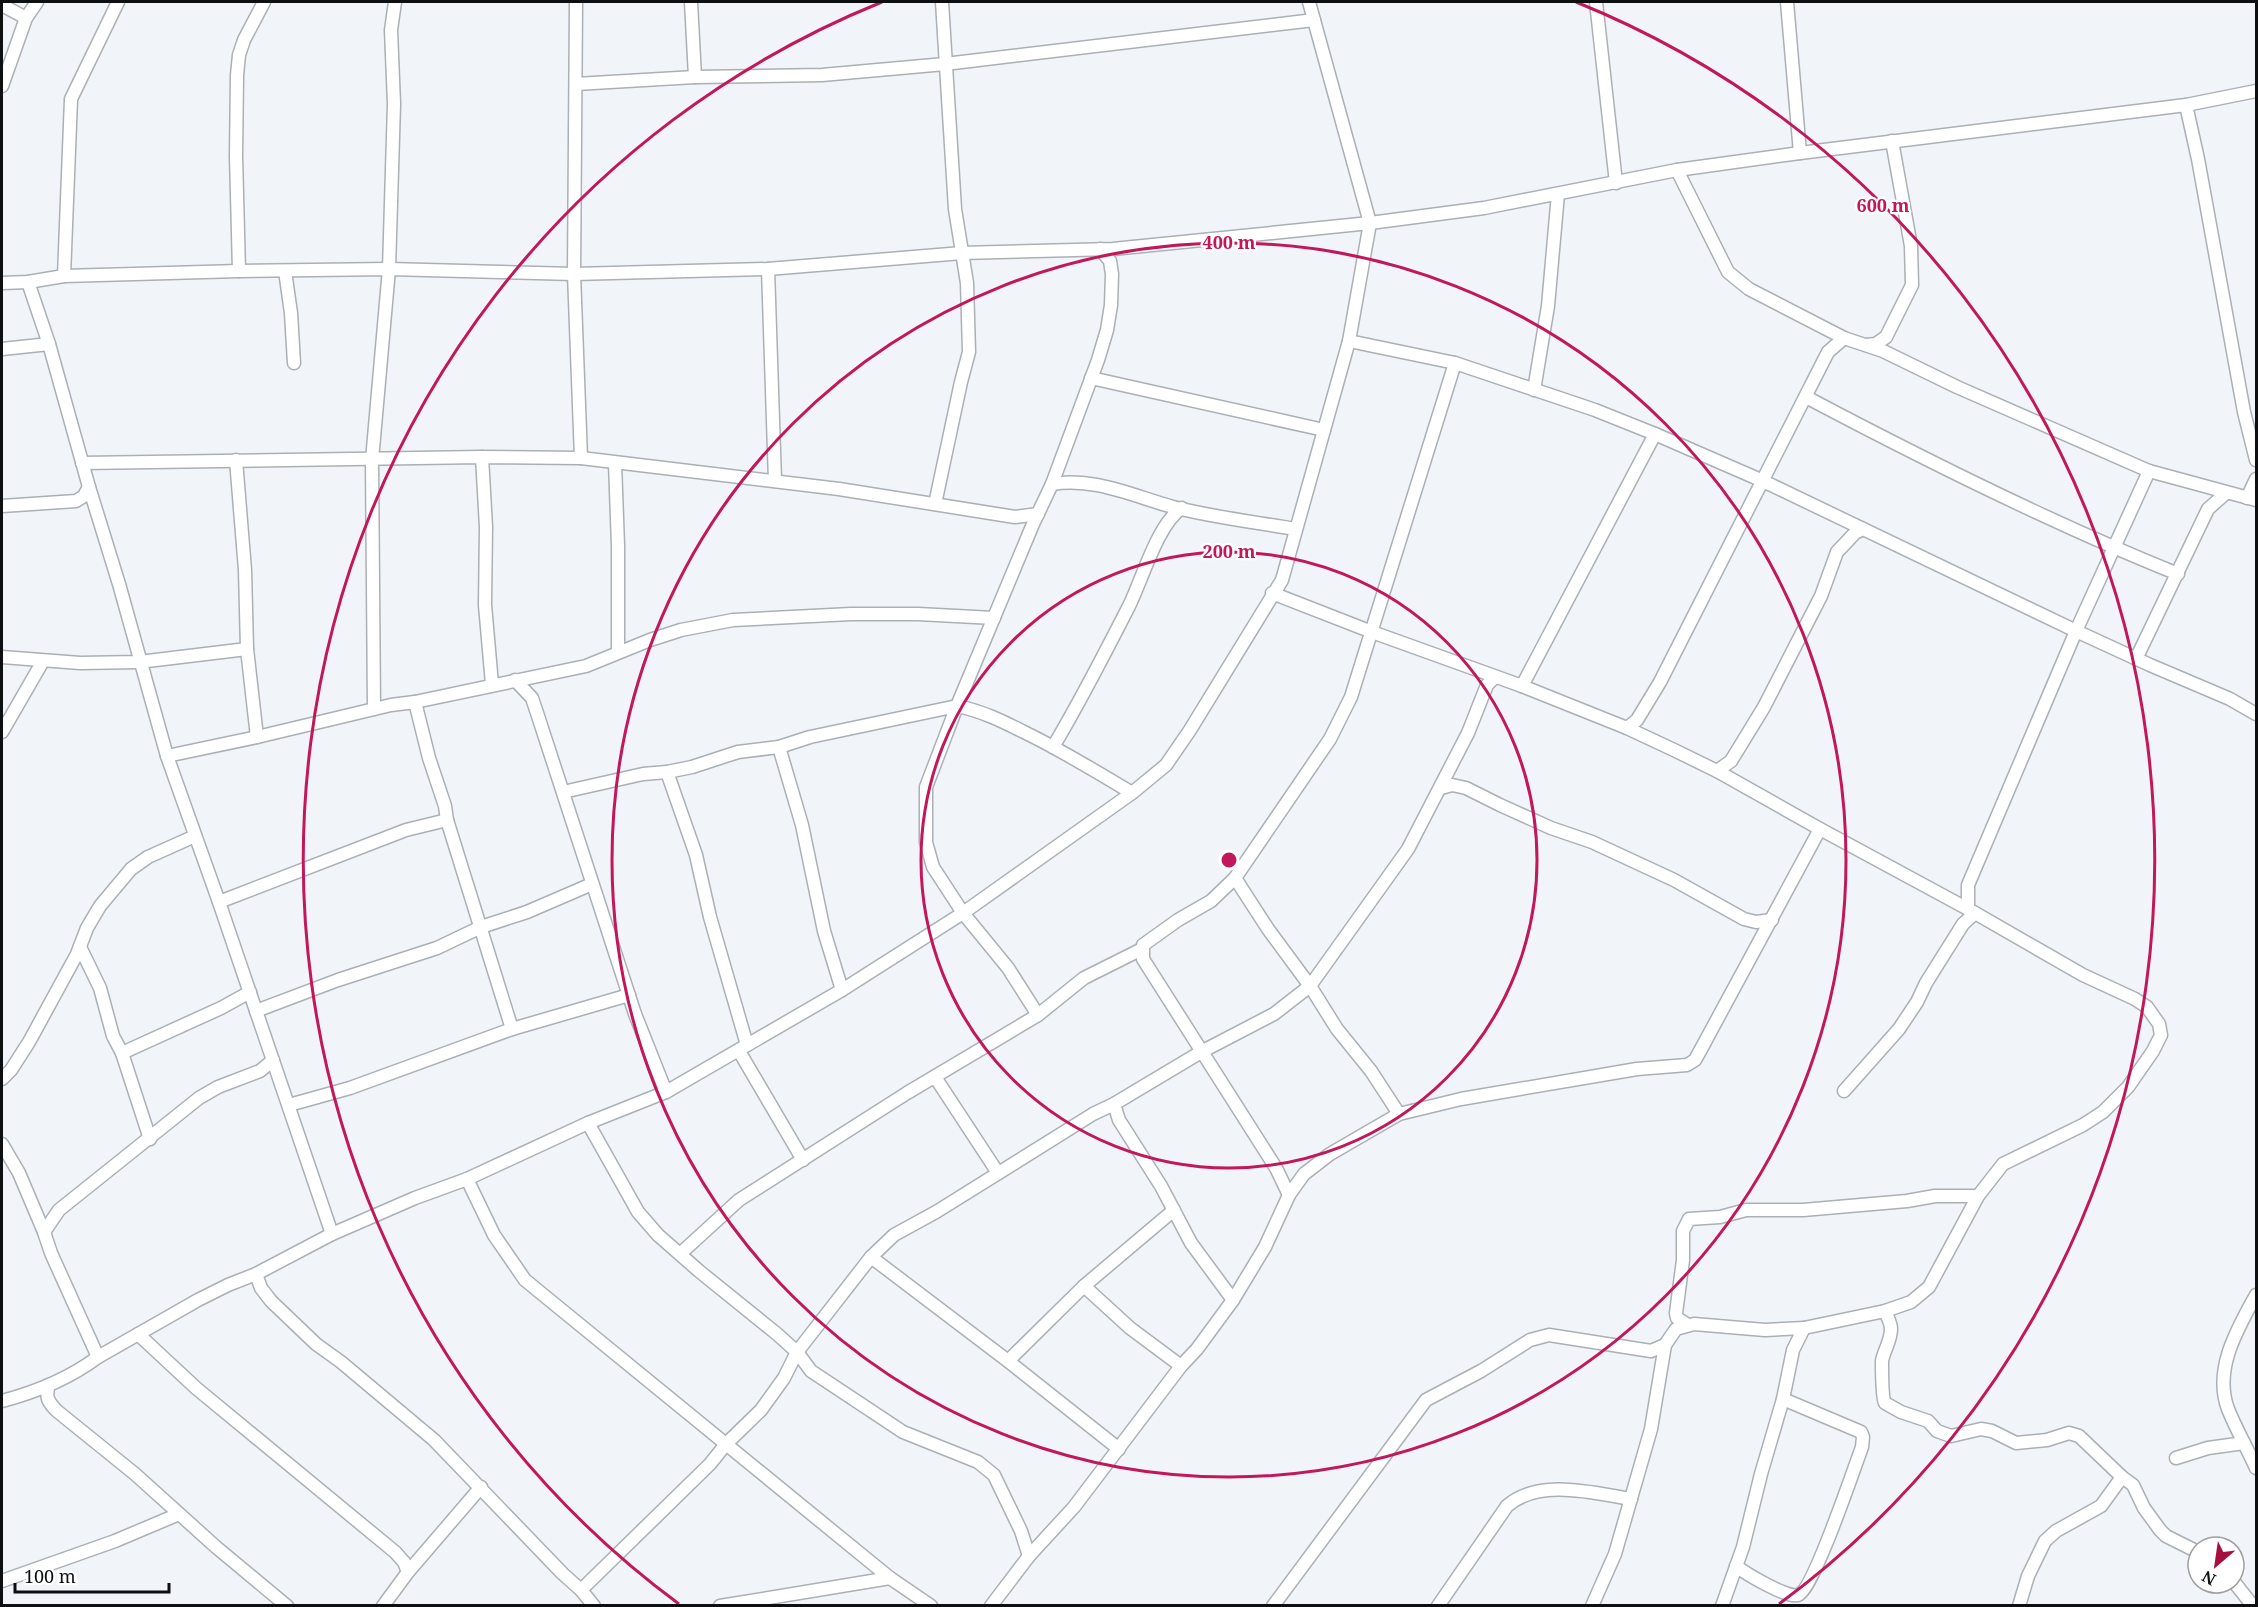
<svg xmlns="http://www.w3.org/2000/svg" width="2258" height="1607" font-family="'Noto Serif',serif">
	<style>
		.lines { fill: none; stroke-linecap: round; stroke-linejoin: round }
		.minor-casing { stroke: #abb0b4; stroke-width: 15 }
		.minor { stroke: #fff; stroke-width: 12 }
		.ring { fill: none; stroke: #c2185b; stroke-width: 3 }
		.centre { fill: #c2185b; stroke: #fff; stroke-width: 3 }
		.ring-label { font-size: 18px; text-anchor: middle; font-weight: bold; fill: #c2185b; stroke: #fff; stroke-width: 4.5; stroke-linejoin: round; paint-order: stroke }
	</style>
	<rect width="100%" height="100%" fill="#f1f5fa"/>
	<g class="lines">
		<defs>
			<g id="minor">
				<path d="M 576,2 L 574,274 L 581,458"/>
				<path d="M 691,2 L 695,77"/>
				<path d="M 1596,2 L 1616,183"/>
				<path d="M 1787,2 L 1800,153"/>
				<path d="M 2,5 L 26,18"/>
				<path d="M 576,84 L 695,77 L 822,75 L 945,64 L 1314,20"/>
				<path d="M 2,86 L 26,18 L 37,2"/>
				<path d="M 2186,105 L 2198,159 L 2244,412 L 2256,460"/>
				<path d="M 1677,170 L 1728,272 L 1749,289 L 1844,338 L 1883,351 L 1957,387 L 2149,471 L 2256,500"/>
				<path d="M 768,269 L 775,481"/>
				<path d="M 239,271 L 236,156 L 237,75 L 239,55 L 244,40 L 264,2"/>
				<path d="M 285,271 L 291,313 L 294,363"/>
				<path d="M 64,276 L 71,99 L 118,2"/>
				<path d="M 28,282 L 49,344 L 89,487 L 119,584 L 167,756 L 219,902 L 332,1234"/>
				<path d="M 2,283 L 28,282 L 64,276 L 239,271 L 389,269 L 574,274 L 768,269 L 962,253 L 1113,249 L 1370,223 L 1484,208 L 1677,170 L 1800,153 L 2186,105 L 2256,91"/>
				<path d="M 1349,341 L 1455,363 L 1595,410 L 1655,434 L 1763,481 L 2076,631 L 2150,665 L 2230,699 L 2256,714"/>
				<path d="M 1866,345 L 1876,344 L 1886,337 L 1912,285 L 1911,246 L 1892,141"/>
				<path d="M 2,349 L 49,344"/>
				<path d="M 1091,378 L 1324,430"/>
				<path d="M 1534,390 L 1548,306 L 1558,194"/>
				<path d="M 1806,397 C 1927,461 2051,523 2178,574"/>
				<path d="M 482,457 L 486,527 L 485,605 L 492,684"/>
				<path d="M 236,460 L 245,570 L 247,649 L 257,737"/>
				<path d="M 82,463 L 482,457 L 581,458 L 839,489 L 1015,517 L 1038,514"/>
				<path d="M 615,463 L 618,546 L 618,652"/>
				<path d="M 1052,484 C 1094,477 1133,496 1173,507 C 1212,517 1254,522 1295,529"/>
				<path d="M 2247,498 L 2256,479"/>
				<path d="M 935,504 L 961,382 L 969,352 L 967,283 L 955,209 L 942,2"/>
				<path d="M 2,506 L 76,501 L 84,496 L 89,487"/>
				<path d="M 1272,593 L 1372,632 L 1522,686 L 1627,728 L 1674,750 L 1717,771 L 1820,829 L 1968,909 L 2083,975 L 2135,999 L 2147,1007 L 2159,1024 L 2161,1035 L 2153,1051 L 2128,1087 L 2103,1112 L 2083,1125 L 2003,1164 L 1978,1196 L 1929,1287 L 1911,1302 L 1885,1311 L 1804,1328 L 1765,1330 L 1694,1324 L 1676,1329 L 1665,1345 L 1651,1429 L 1615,1554 L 1592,1606"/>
				<path d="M 2,657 L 80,663 L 139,662 L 247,649"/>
				<path d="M 2136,659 L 2208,509 L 2226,493"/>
				<path d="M 515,680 L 532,698 L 538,716 L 635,1014 L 666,1092"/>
				<path d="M 1522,686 L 1655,434"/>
				<path d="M 415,702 L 429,758 L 445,806 L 447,820 L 512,1029"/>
				<path d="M 374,709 L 372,460 L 389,269 L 394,104 L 391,30 L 395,2"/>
				<path d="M 1627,728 L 1637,720 L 1660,682 L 1828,352 L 1844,338"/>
				<path d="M 2,732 L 43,661"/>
				<path d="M 779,747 L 802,825 L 824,931 L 842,990"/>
				<path d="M 1053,747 C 1080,702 1104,655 1128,608 C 1142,581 1157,524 1182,508"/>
				<path d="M 167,756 L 257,737 L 391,705 L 415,702 L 586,666 L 650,640 L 681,630 L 733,620 L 851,614 L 918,614 L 994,618"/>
				<path d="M 1717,771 L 1731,761 L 1764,707 L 1821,596 L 1837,552 L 1855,533 L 1863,529"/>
				<path d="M 667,772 L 696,855 L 710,917 L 747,1045"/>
				<path d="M 1441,788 L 1452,785 L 1466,788 L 1500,805 L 1551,828 L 1592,842 L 1674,880 L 1744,919 L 1756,922 L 1772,920"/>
				<path d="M 563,792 L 643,774 L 667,772 L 692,767 L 738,752 L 779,747 L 810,737 L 957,706 C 983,711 1006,723 1030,735 C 1066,753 1099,773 1132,793"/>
				<path d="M 1235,878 L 1268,929 L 1310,986 L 1337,1029 L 1371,1071 L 1399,1114"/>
				<path d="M 219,902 L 406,830 L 447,820"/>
				<path d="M 1968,909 L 1968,885 L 2076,631 L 2149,471"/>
				<path d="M 80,947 L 100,988 L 113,1036 L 122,1053 L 150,1139"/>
				<path d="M 256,1011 L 338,980 L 437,948 L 481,927 L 527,912 L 592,884"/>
				<path d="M 1038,1015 L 1008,968 L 963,913 L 933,867 L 926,842 L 926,787 L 957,706 L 1033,524 L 1052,484 L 1098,360 L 1107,330 L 1111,305 L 1112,274 L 1110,261 L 1100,249"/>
				<path d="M 739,1051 L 803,1160"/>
				<path d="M 122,1053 L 221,1008 L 250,992"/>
				<path d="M 935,1077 L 998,1173"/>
				<path d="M 2,1079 L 11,1070 L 29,1042 L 77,954 L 87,928 L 100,906 L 131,869 L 148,857 L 195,836"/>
				<path d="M 1844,1091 L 1899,1029 L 1917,1002 L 1926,983 L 1963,924 L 1975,913"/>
				<path d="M 1114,1104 L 1119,1120 L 1161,1186 L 1191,1243 L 1233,1300"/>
				<path d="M 289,1105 L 350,1088 L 512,1029 L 629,995"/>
				<path d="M 588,1123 L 638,1212 L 658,1235 L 699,1271 L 777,1334 L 797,1352 L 811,1371 L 903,1432 L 978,1462 L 994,1475 L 1021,1531 L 1029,1556"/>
				<path d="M 2,1144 L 19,1173 L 44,1232 L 51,1253 L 98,1357"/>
				<path d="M 467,1179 L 494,1235 L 525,1280 L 890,1578 L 931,1606"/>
				<path d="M 1289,1195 L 1276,1168 L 1143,959 L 1143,945 L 1178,920 L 1211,901 L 1235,878 L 1330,739 L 1351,697 L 1455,363"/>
				<path d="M 44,1232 L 59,1210 L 199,1098 L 218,1087 L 260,1071 L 273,1060"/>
				<path d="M 680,1254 L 739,1200 L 907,1093 L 1038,1015 L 1084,978 L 1142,949"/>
				<path d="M 871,1257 L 1008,1361 L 1119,1449"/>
				<path d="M 256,1274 L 261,1288 L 271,1301 L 316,1344 L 341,1362 L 434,1440 L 563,1574 L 581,1590 L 594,1606"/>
				<path d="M 1084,1286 L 1130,1328 L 1181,1366"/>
				<path d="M 2256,1295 C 2238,1328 2213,1369 2228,1409 C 2236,1429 2247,1448 2256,1468"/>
				<path d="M 1885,1311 C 1887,1316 1891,1323 1891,1329 C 1891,1341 1884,1350 1882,1361 C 1882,1367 1882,1398 1885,1403 L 1901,1412 L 1928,1421 L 1937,1431 L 1951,1436 L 1981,1429 L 1992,1431 L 2016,1443 L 2047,1440 L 2069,1433 L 2079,1436 L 2122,1477 L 2133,1485 L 2144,1508 L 2160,1530 L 2166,1536 L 2198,1552"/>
				<path d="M 1688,1325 L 1677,1318 L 1676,1313 L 1683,1260 L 1683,1231 L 1689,1219 L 1720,1217 L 1746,1210 L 1803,1210 L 1907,1201 L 1935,1196 L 1978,1196"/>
				<path d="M 138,1334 L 196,1388 L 395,1552 L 404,1562 L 408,1572"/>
				<path d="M 1008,1361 L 1084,1286 L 1174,1210"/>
				<path d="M 49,1385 C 45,1397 48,1402 57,1411 L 135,1474 L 216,1547 L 287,1606"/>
				<path d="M 2,1401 C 36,1392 70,1378 98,1357 L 198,1300 L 228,1285 L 256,1274 L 332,1234 L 415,1198 L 467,1179 L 588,1123 L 666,1092 L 842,990 L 963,913 L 1132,793 L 1166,765 L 1190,730 L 1282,580 L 1349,341 L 1370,223 L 1309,2"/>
				<path d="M 2176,1458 L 2208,1448 L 2244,1443"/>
				<path d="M 1736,1566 C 1745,1573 1788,1599 1798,1595 C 1813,1590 1854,1469 1862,1447 L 1863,1437 L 1861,1432 L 1783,1399"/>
				<path d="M 2,1581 L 115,1541 L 179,1514"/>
				<path d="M 2234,1582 L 2253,1606"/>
				<path d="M 581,1590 L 710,1464 L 726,1444 L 761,1410 L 784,1378 L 797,1352 L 871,1257 L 894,1235 L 936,1212 L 1093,1114 L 1114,1104 L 1201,1052 L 1274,1014 L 1310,986 L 1408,849 L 1468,733 L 1487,685 L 1495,677"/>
				<path d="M 383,1606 L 408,1572 L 481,1487"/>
				<path d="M 720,1606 L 890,1578"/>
				<path d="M 991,1606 L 1029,1556 L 1074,1507 L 1181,1366 L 1197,1349 L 1233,1300 L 1265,1247 L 1289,1195 L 1304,1174 L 1330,1154 L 1399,1114 L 1461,1099 L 1637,1069 L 1687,1065 L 1695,1060 L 1700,1051 L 1820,829"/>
				<path d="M 1273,1606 L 1426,1400 L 1481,1371 L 1530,1340 L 1549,1335 L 1651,1351 L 1665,1345"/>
				<path d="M 1438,1606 L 1507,1506 C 1539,1478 1593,1493 1631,1499"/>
				<path d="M 1722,1606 L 1743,1547 L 1761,1474 L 1783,1399 L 1793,1350 L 1804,1328"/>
				<path d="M 2019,1606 L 2028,1576 L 2045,1541 L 2056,1531 L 2101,1506 L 2122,1477"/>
			</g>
		</defs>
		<use href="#minor" class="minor-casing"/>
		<use href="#minor" class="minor"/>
	</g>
	<g class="ring">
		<circle cx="1229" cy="860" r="308"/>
		<circle cx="1229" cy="860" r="617"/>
		<path d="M679 1604A925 925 0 0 1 882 2M1576 2A925 925 0 0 1 1779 1604"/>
	</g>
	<circle cx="1229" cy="860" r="9" class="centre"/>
	<g class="ring-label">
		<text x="1883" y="212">600 m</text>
		<text x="1229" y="249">400 m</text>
		<text x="1229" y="558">200 m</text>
	</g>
	<rect width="2258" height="1607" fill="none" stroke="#0d0f10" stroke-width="6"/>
	<g transform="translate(2216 1565) rotate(209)"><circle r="28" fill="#ffffff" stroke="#9e9f9f" stroke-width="1.5"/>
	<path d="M0-4.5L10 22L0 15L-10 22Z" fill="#a70f3f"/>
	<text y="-9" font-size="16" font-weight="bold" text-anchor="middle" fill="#0d0f10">N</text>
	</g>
	<path d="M15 1583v9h154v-9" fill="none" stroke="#0d0f10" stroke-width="3"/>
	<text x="24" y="1583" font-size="18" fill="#0d0f10" stroke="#ffffff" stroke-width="4.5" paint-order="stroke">100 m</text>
</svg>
